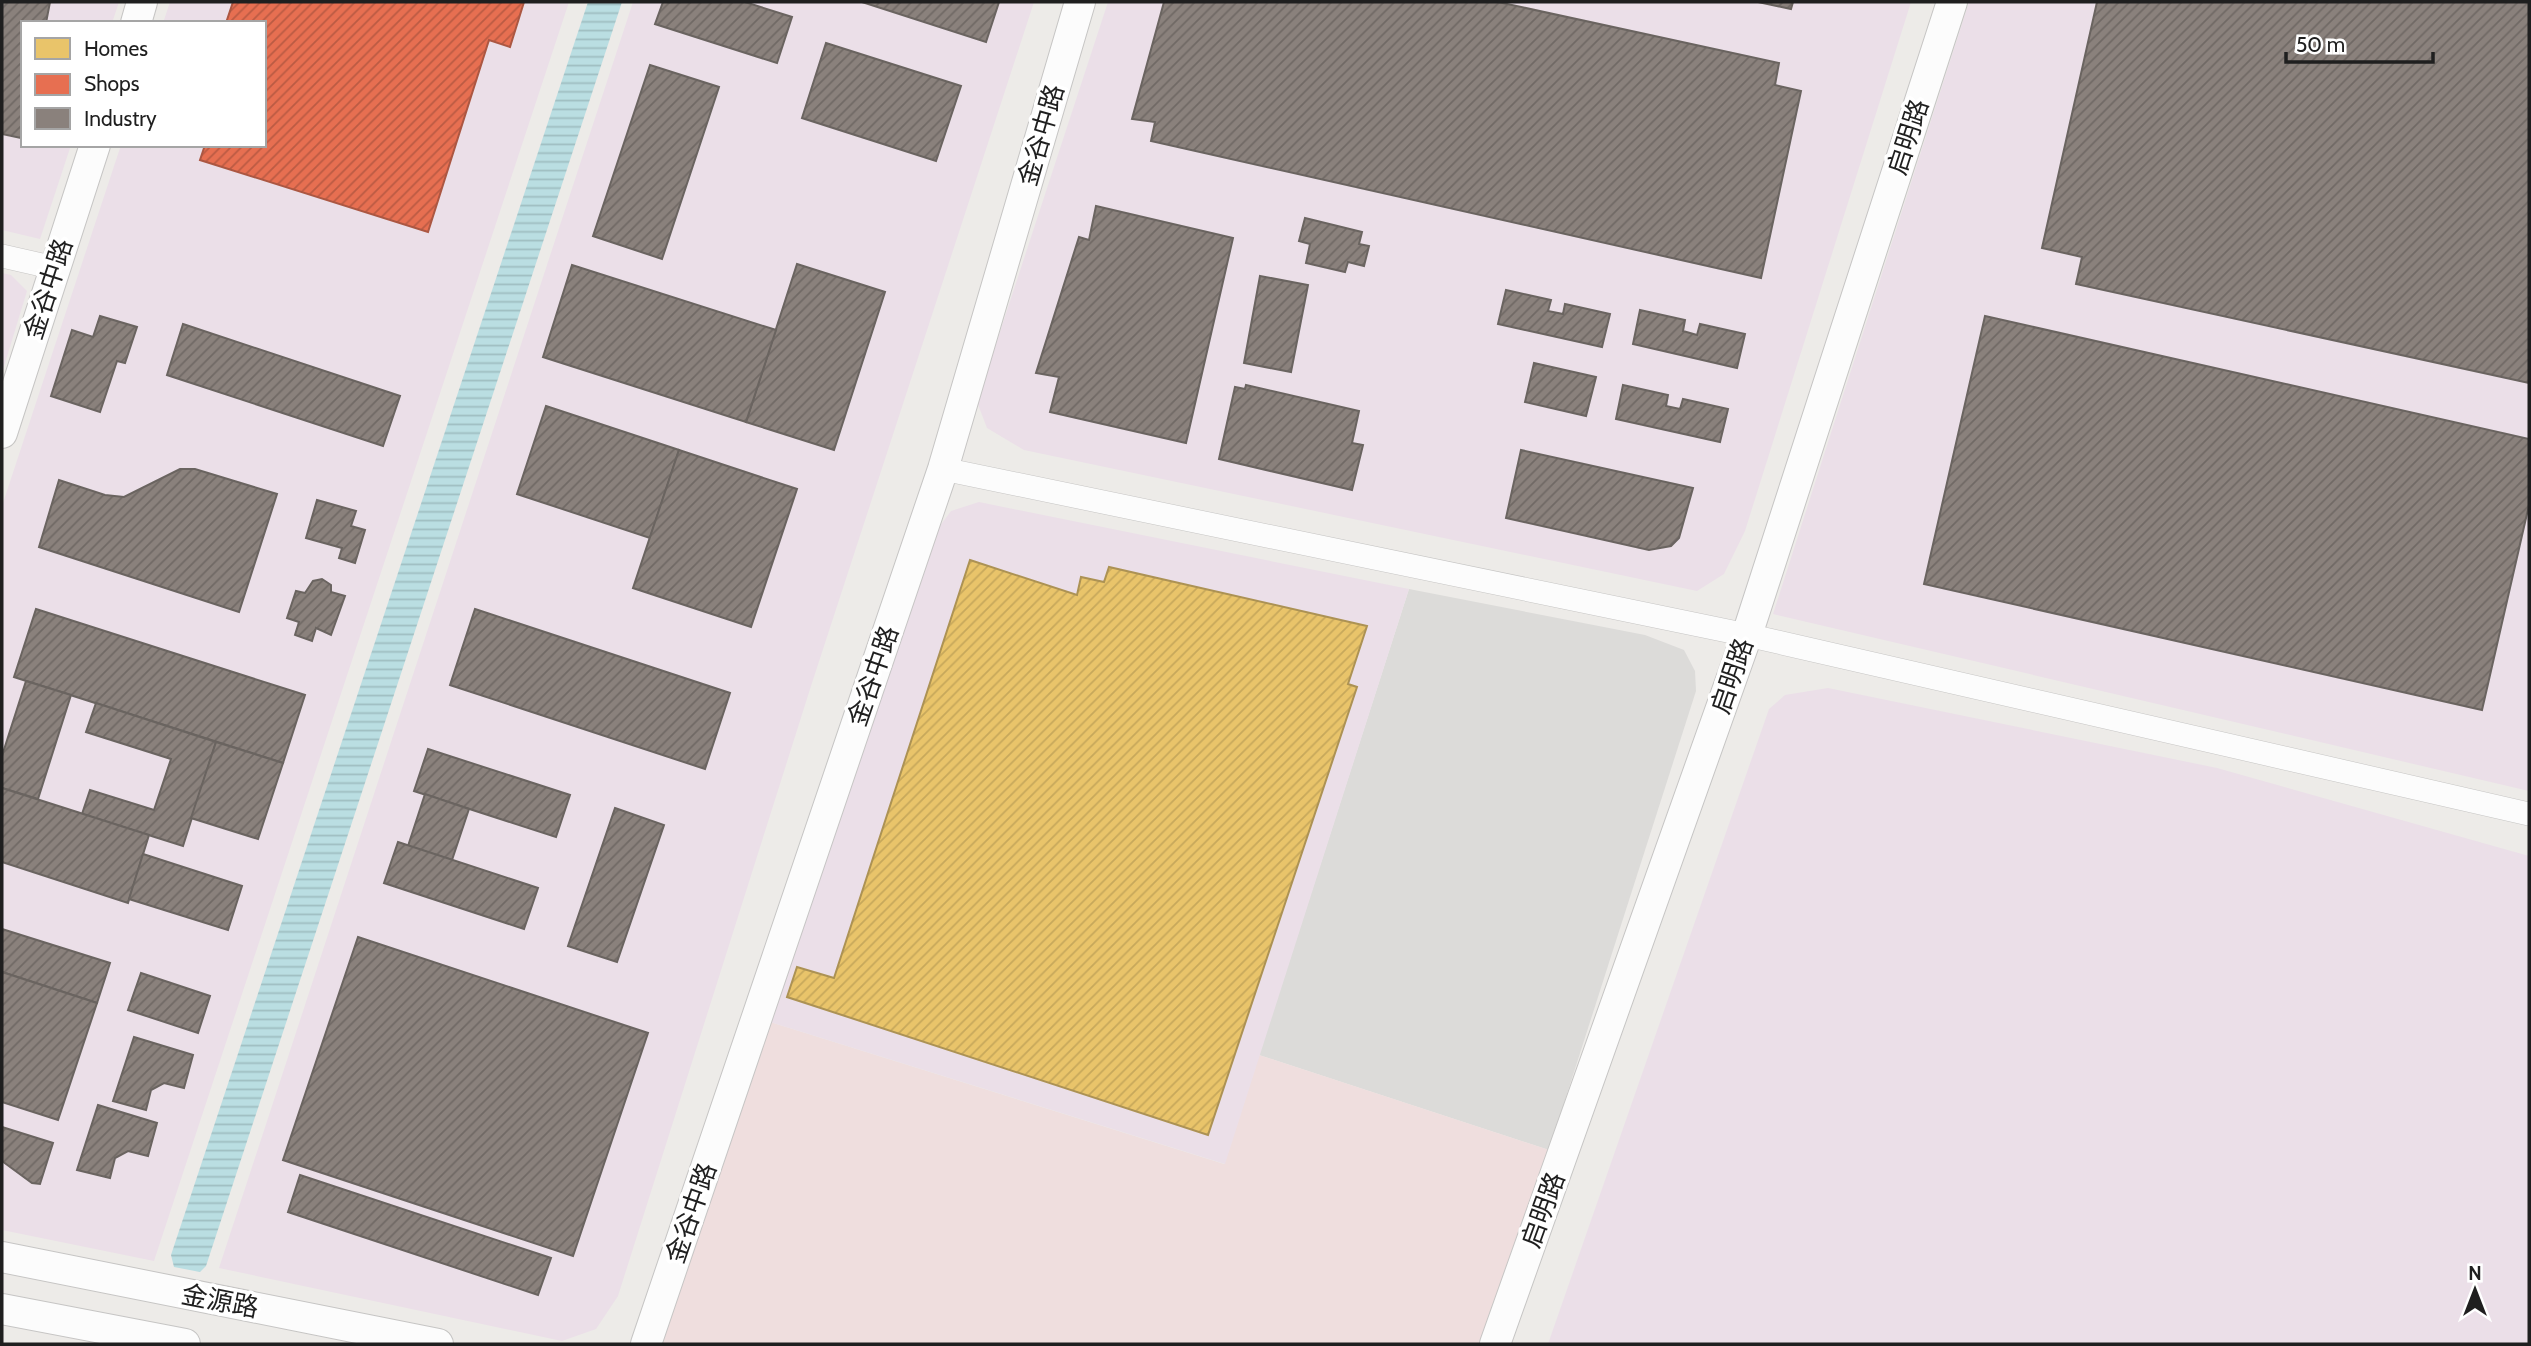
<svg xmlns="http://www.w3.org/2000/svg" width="2531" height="1346" font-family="Cabin,'Noto Sans SC',sans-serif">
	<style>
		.residential { fill: #dcdbd9 }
		.commercial { fill: #efdede }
		.industrial { fill: #ebdfe8 }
		.water { fill: url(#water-rules) }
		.homes { fill: url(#homes-hatch); stroke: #ac9254; stroke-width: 2 }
		.shops { fill: url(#shops-hatch); stroke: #ab5742; stroke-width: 2 }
		.industry { fill: url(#industry-hatch); stroke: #6a6460; stroke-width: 2 }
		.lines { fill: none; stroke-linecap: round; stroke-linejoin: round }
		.minor-casing { stroke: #c6c5c4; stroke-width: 24 }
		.tertiary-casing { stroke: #c6c5c4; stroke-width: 32 }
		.minor { stroke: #fcfcfc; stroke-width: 23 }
		.tertiary { stroke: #fcfcfc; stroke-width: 30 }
		.labels { text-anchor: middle; stroke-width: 7; stroke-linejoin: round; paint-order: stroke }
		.street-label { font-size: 26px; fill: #1f1f1f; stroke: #fff }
	</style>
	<defs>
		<pattern id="water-rules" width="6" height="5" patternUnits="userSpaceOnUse" patternTransform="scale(1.75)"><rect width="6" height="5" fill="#badee2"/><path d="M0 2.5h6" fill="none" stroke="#9fbec1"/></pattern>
		<pattern id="homes-hatch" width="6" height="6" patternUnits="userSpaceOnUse" patternTransform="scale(1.75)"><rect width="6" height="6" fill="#e9c46a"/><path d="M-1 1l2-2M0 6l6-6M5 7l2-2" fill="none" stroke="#c7a85b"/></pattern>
		<pattern id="shops-hatch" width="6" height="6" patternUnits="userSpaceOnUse" patternTransform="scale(1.75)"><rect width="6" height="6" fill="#e76f51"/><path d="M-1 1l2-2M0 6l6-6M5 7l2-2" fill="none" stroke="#bb5b43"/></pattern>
		<pattern id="industry-hatch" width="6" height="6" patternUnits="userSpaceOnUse" patternTransform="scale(1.75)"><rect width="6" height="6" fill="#8a817c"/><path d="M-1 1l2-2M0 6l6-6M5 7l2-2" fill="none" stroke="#706965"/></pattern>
	</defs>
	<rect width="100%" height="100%" fill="#edebe8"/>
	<path class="residential" d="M 1409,589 L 1645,635 L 1684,650 L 1695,671 L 1696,691 L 1549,1150 L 1259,1055 Z"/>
	<path class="commercial" d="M 767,1021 L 1224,1164 L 1259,1055 L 1549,1150 L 1479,1344 L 660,1344 Z"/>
	<g class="industrial">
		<path d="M 2,2 L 119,2 L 112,23 L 23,23 L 23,145 L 71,145 L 40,239 L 2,230 Z"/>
		<path d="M 170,2 L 569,2 L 154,1261 L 2,1230 L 2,506 L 121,145 L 264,145 L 264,23 L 163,23 Z"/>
		<path d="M 633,2 L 1034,2 L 811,686 L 618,1296 L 596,1329 L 562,1341 L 219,1268 Z"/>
		<path d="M 1108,2 L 1911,2 L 1745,531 L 1724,574 L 1697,591 L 1024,450 L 987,428 L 977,402 Z"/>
		<path d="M 1969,2 L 2529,2 L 2529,791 L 1773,614 Z"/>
		<path d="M 2,273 L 11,275 L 27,291 L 2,373 Z"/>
		<path d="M 979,502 L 1409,589 L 1225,1164 L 767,1021 L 931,538 L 951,511 Z"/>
		<path d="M 1828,688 L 2217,768 L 2529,856 L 2529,1344 L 1548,1344 L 1769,709 L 1785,695 Z"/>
	</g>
	<path class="water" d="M 588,2 L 622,2 L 206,1266 L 200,1272 L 174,1267 L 171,1255 Z"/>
	<path class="homes" d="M 970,560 L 1077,595 L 1081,577 L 1104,582 L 1109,567 L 1367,626 L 1348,684 L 1357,687 L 1208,1135 L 787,997 L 797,967 L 834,978 Z"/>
	<path class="shops" d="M 233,2 L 524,2 L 510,47 L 489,40 L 428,232 L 200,160 L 205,145 L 264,145 L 264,23 L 226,23 Z"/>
	<g class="industry">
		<path d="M 2,2 L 50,2 L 46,23 L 23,23 L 21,138 L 2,134 Z"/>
		<path d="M 663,2 L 745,2 L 792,17 L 777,63 L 655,24 Z"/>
		<path d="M 862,2 L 999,2 L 986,42 Z"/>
		<path d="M 1164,2 L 1498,2 L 1779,63 L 1775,85 L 1801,91 L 1761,278 L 1151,141 L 1155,122 L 1132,119 Z"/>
		<path d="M 1758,2 L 1793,2 L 1791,9 Z"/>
		<path d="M 2097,2 L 2529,2 L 2529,383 L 2076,284 L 2082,257 L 2042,248 Z"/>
		<path d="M 826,43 L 961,86 L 936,161 L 802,118 Z"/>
		<path d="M 650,65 L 719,87 L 662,259 L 593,236 Z"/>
		<path d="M 1096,206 L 1233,238 L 1186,443 L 1050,412 L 1059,377 L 1036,373 L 1079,237 L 1089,240 Z"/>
		<path d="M 1305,218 L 1362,232 L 1359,244 L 1369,246 L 1364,266 L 1348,262 L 1345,272 L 1306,263 L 1310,244 L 1299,241 Z"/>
		<path d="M 797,264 L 885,292 L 834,450 L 746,422 Z"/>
		<path d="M 572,265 L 776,330 L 746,422 L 543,357 Z"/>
		<path d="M 1260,276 L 1308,285 L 1291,372 L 1244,363 Z"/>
		<path d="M 1506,290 L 1551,300 L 1548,311 L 1563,314 L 1565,304 L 1610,314 L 1602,347 L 1498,324 Z"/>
		<path d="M 1640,310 L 1685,320 L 1683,331 L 1697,335 L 1700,324 L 1745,334 L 1737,368 L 1633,344 Z"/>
		<path d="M 100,316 L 137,327 L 125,363 L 117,361 L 100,412 L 51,396 L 72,330 L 93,337 Z"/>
		<path d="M 1985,316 L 2529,439 L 2529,505 L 2482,710 L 1924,584 Z"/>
		<path d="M 183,324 L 400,396 L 383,446 L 167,375 Z"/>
		<path d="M 1534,363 L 1596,377 L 1586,416 L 1525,402 Z"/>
		<path d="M 1246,385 L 1359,411 L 1352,443 L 1363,445 L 1352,490 L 1219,459 L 1235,387 L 1245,389 Z"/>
		<path d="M 1623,385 L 1668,395 L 1666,406 L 1680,409 L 1683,399 L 1728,409 L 1720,442 L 1616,419 Z"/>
		<path d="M 546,406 L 679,450 L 650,538 L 517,494 Z"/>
		<path d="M 679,450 L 797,489 L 751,627 L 633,588 Z"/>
		<path d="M 1521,450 L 1693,488 L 1679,538 L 1671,546 L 1649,550 L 1506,518 Z"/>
		<path d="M 180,469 L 195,469 L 277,494 L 239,612 L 39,547 L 59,480 L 105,495 L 124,497 Z"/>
		<path d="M 317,500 L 356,511 L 351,526 L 365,530 L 355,563 L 339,558 L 342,548 L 306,538 Z"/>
		<path d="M 322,579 L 331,585 L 331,592 L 345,596 L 331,635 L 316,628 L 312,641 L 295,635 L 299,622 L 287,618 L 296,591 L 305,593 L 313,581 Z"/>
		<path d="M 36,609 L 305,695 L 283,763 L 14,677 Z"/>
		<path d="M 475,609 L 730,693 L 705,769 L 450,685 Z"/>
		<path d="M 26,681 L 71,695 L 38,799 L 2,788 L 2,756 Z"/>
		<path d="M 96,703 L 216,742 L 183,846 L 82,814 L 90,790 L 154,810 L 171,759 L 86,732 Z"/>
		<path d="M 216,742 L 283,763 L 258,839 L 191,818 Z"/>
		<path d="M 428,749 L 570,795 L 556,837 L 414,791 Z"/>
		<path d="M 2,788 L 149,835 L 128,903 L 2,862 Z"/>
		<path d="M 425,794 L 469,809 L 452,860 L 408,846 Z"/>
		<path d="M 615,808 L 664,825 L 617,962 L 568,946 Z"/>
		<path d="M 398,842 L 538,888 L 524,929 L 384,883 Z"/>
		<path d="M 143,854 L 242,886 L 228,930 L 129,899 Z"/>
		<path d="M 2,929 L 110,963 L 97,1003 L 2,972 Z"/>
		<path d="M 358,937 L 648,1033 L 573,1256 L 283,1160 Z"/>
		<path d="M 2,972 L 97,1003 L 58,1120 L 2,1102 Z"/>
		<path d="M 141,973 L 210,996 L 198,1033 L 128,1010 Z"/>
		<path d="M 134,1037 L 193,1055 L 184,1088 L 164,1083 L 151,1090 L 146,1110 L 113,1101 Z"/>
		<path d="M 98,1105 L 157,1123 L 148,1156 L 128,1151 L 115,1158 L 110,1178 L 77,1170 Z"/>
		<path d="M 2,1127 L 53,1143 L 40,1184 L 32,1183 L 2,1161 Z"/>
		<path d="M 300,1175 L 551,1258 L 538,1295 L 288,1212 Z"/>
	</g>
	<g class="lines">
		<defs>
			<g id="minor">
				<path d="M 2,256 L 55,268"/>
				<path d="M 943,469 L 1747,635 L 2529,814"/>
			</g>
			<g id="tertiary">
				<path d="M 136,23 L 142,2"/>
				<path d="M 2,433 L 95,145"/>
				<path d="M 2,1257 L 438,1344"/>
				<path d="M 2,1309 L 185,1344"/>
				<path d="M 646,1344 L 943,469 L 1080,2"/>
				<path d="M 1495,1344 L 1747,635 L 1952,2"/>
			</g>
		</defs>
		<use href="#minor" class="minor-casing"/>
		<use href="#tertiary" class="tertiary-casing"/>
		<use href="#minor" class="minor"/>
		<use href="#tertiary" class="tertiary"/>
	</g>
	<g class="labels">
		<g class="street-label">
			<text transform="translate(1041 135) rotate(-74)" y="9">金谷中路</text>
			<text transform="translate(1908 137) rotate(-72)" y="9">启明路</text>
			<text transform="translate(48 289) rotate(-72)" y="9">金谷中路</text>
			<text transform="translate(873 676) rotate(-71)" y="9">金谷中路</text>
			<text transform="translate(1732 676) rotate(-71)" y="9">启明路</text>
			<text transform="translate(1543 1210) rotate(-70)" y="9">启明路</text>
			<text transform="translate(691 1213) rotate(-71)" y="9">金谷中路</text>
			<text transform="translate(220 1301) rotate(11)" y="9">金源路</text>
		</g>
	</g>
	<rect width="2531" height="1346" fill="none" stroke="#1f1f1f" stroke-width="7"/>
	<rect x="21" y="21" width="245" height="126" fill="#ffffff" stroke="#a5a5a5" stroke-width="2"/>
	<rect x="35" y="38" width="35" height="21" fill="#e9c46a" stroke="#a5a5a5" stroke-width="2"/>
	<text x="84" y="56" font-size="21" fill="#1f1f1f">Homes</text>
	<rect x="35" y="74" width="35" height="21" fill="#e76f51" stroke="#a5a5a5" stroke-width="2"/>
	<text x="84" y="91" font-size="21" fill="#1f1f1f">Shops</text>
	<rect x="35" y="108" width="35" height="21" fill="#8a817c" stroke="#a5a5a5" stroke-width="2"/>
	<text x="84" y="126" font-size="21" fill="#1f1f1f">Industry</text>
	<g transform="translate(2475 1290)" stroke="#ffffff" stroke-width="5" paint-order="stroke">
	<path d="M0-5L12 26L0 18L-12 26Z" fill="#1f1f1f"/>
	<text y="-10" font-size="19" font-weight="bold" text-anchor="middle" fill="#1f1f1f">N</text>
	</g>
	<path d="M2286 52v10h147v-10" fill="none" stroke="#1f1f1f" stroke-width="3.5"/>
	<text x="2296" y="52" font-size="21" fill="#1f1f1f" stroke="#ffffff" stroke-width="5" paint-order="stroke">50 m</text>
</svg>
